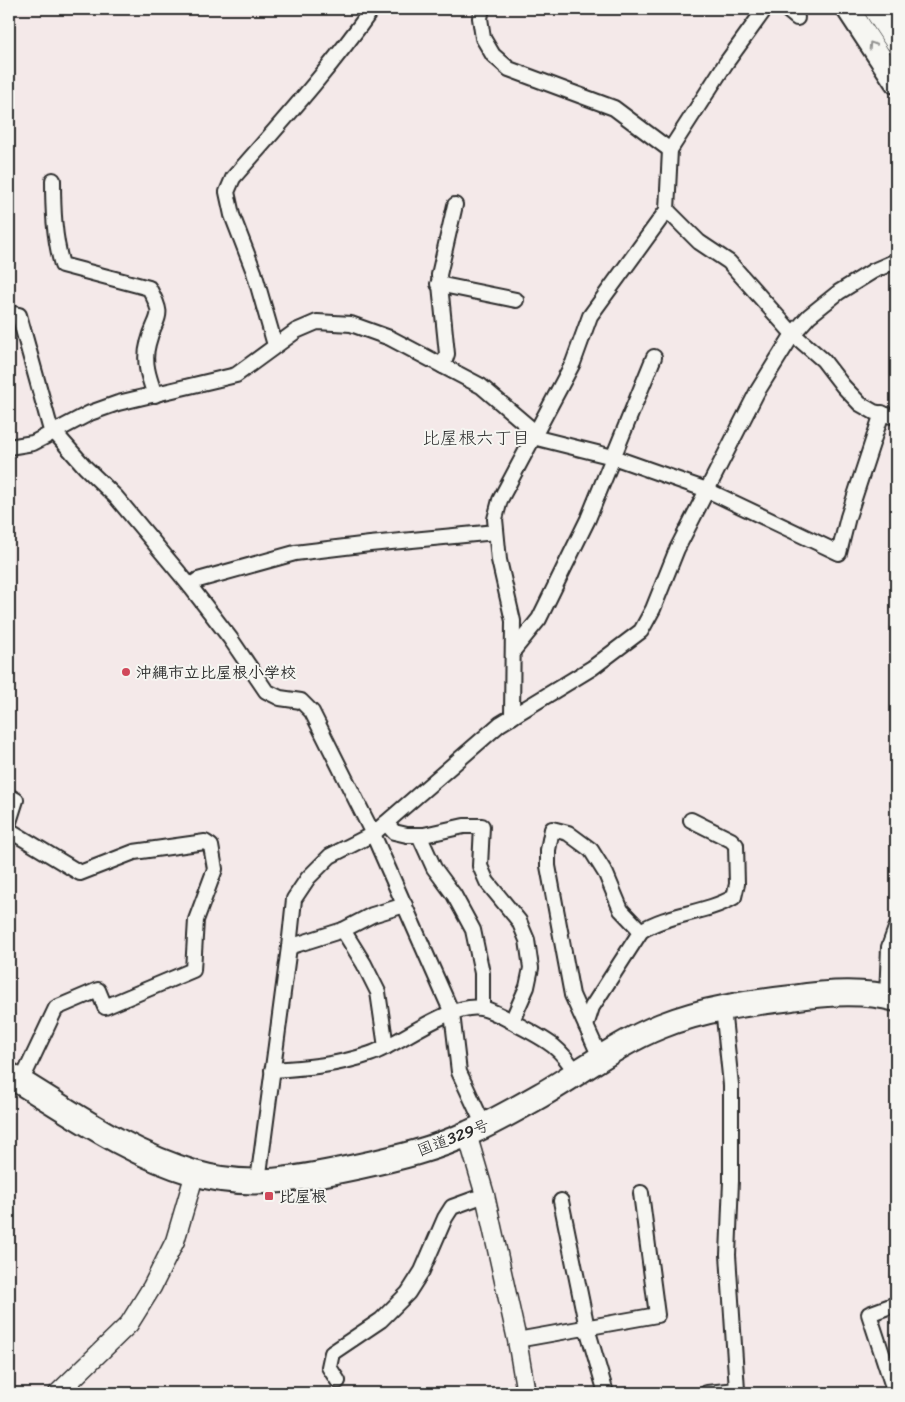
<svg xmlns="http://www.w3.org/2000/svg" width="905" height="1402" font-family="Sriracha,'Klee One',sans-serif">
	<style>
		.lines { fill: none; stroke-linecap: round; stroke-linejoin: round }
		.minor-casing { stroke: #2b2b2b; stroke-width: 18 }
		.tertiary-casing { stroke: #2b2b2b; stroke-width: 21 }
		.primary-casing { stroke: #2b2b2b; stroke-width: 26 }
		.trunk-casing { stroke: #2b2b2b; stroke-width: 28 }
		.minor { stroke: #f6f6f2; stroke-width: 14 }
		.tertiary { stroke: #f6f6f2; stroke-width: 18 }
		.primary { stroke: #f6f6f2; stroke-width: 22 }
		.trunk { stroke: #f6f6f2; stroke-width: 24 }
		.oneway { stroke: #90908e }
		.poi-dot { fill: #d1495b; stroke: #f6f6f2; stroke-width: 2 }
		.labels { text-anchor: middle; stroke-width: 4; stroke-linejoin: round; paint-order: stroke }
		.poi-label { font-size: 16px; font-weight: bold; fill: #2b2b2b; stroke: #f6f6f2; text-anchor: start }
		.street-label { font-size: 16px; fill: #2b2b2b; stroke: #f6f6f2 }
		.neighbourhood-label { font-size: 18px; fill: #2b2b2b; stroke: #f6f6f2 }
	</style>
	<rect width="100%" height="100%" fill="#f4e9e9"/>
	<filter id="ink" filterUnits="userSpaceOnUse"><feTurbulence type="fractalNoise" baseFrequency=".02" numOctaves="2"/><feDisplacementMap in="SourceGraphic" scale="10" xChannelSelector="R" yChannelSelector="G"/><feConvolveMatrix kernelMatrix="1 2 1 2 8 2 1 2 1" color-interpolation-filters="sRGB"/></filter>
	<g filter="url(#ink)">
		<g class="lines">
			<defs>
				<g id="minor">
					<path d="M 482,9 L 480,18 L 483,38 L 493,55 L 509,69 L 614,108 L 670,150"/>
					<path d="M 786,9 L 797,18"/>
					<path d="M 53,180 C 53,209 54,237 62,265 L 149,288 C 167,321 155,314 148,344 C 143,362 149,378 155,395"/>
					<path d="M 667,210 L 699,242 L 729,262 L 793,334 L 823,360 L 843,386 L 860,404 L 874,412 L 896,417"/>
					<path d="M 438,284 L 516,300"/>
					<path d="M 9,313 L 19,315 L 50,427 L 85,467 L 116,497 L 190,586 L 230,638 L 266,691 L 280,698 L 301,701 L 312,712 L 373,834 L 452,1013 L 459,1072 L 484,1126"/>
					<path d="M 275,345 L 254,272 L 232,215 L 227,192 L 233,178 C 281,123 330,69 372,9"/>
					<path d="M 443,366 L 447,354 L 439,275 L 455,205"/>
					<path d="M 533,437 L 613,457 L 707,490 L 839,553 L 848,517 L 882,413"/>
					<path d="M 9,447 L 33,443 L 90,413 L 118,403 L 236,375 L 296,331 L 317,322 L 351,324 L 390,338 L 481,386 L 535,432"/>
					<path d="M 190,586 L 198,580 L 295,553 L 370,544 L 496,532"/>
					<path d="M 513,651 L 539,619 L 588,519 L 654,357"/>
					<path d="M 512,717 L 513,621 L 499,560 L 495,519 L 500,500 L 573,363 L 590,316 L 667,210 L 670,150 L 726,63 L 765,9"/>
					<path d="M 9,796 L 16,800 L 9,822"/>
					<path d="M 386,823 L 394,832 L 407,835 L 424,835 L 464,826 L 482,826 L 480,866 L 487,882 L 519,921 L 527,940 L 531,968 L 527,987 L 512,1021"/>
					<path d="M 9,830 L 80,873 L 134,852 L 205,842 L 211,846 L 215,869 L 196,920 L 193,970 L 105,1007 L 98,990 L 56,1008 L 21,1082"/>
					<path d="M 419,835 L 434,868 L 454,895 L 473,930 L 482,973 L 482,1008"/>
					<path d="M 343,930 L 364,964 L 378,992 L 386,1047"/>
					<path d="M 289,947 L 343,930 L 372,915 L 405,905"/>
					<path d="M 887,997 L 889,947 L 896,928"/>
					<path d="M 723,1008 L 731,1085 L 731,1181 L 728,1255 L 737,1390"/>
					<path d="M 586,1026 L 592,1007 L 641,931 C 669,913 705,914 734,897 L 737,884 L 736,845 L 731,840 L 691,820"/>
					<path d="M 600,1057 L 572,995 L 548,866 L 548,850 L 552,829 L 568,833 L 591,850 L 606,874 L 621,910 L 641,931"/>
					<path d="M 272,1070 C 306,1068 338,1065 370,1054 C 400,1044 449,1003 481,1008 C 493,1010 511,1021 522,1027 C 548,1041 560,1047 576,1073"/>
					<path d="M 258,1181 L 289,947 L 294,899 L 308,878 L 330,856 L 373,834 L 500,724 L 592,668 L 641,631 L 653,609 L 677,549 L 757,392 L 793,334 L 809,316 L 839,292 L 873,271 L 896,261"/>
					<path d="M 561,1201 L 587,1328 L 606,1393"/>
					<path d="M 517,1340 L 657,1315 L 641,1193"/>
					<path d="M 338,1381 L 329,1367 L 332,1353 L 381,1320 L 408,1293 L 422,1271 L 445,1218 L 452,1207 L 485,1195"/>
					<path d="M 707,1393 L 737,1390 L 737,1393"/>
					<path d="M 895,1393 L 869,1314 L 896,1304"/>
				</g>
				<g id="tertiary">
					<path d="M 467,1134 L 485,1195 L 517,1340 L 526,1393"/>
					<path d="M 58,1393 L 129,1324 L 152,1287 L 175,1241 L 195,1173"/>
				</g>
				<g id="primary">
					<path d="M 848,9 L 896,82"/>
					<path d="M 875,9 L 896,41"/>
				</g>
				<path id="trunk" d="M 9,1075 C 69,1111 126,1153 194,1173 C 251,1190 303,1178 360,1166 C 397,1158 435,1149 469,1133 C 494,1122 518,1108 541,1095 C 581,1072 618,1043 661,1026 C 703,1009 748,1003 792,998 C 825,993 863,990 896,999"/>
			</defs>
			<use href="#minor" class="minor-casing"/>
			<use href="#tertiary" class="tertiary-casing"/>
			<use href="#primary" class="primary-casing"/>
			<use href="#trunk" class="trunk-casing"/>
			<use href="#minor" class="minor"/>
			<use href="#tertiary" class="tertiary"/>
			<use href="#primary" class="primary"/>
			<use href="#trunk" class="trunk"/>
		</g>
		<defs><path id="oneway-chevron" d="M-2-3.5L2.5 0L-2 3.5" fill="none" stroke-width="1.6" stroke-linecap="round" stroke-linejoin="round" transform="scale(1.25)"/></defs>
		<use class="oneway" href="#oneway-chevron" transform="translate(872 45) rotate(-123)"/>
	</g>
	<g class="poi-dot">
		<circle cx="126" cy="672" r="5"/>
		<rect x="264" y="1191" width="10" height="10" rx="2.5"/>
	</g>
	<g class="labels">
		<g class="poi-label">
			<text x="136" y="678">沖縄市立比屋根小学校</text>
			<text x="279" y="1202">比屋根</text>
		</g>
		<g class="street-label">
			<text transform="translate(453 1137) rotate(-21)" y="6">国道329号</text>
		</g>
		<g class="neighbourhood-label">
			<text x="476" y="444">比屋根六丁目</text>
		</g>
	</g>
	<rect width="905" height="1402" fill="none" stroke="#f6f6f2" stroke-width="30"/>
	<rect x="15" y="15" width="875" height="1372" fill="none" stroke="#2b2b2b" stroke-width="2" filter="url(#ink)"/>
</svg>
